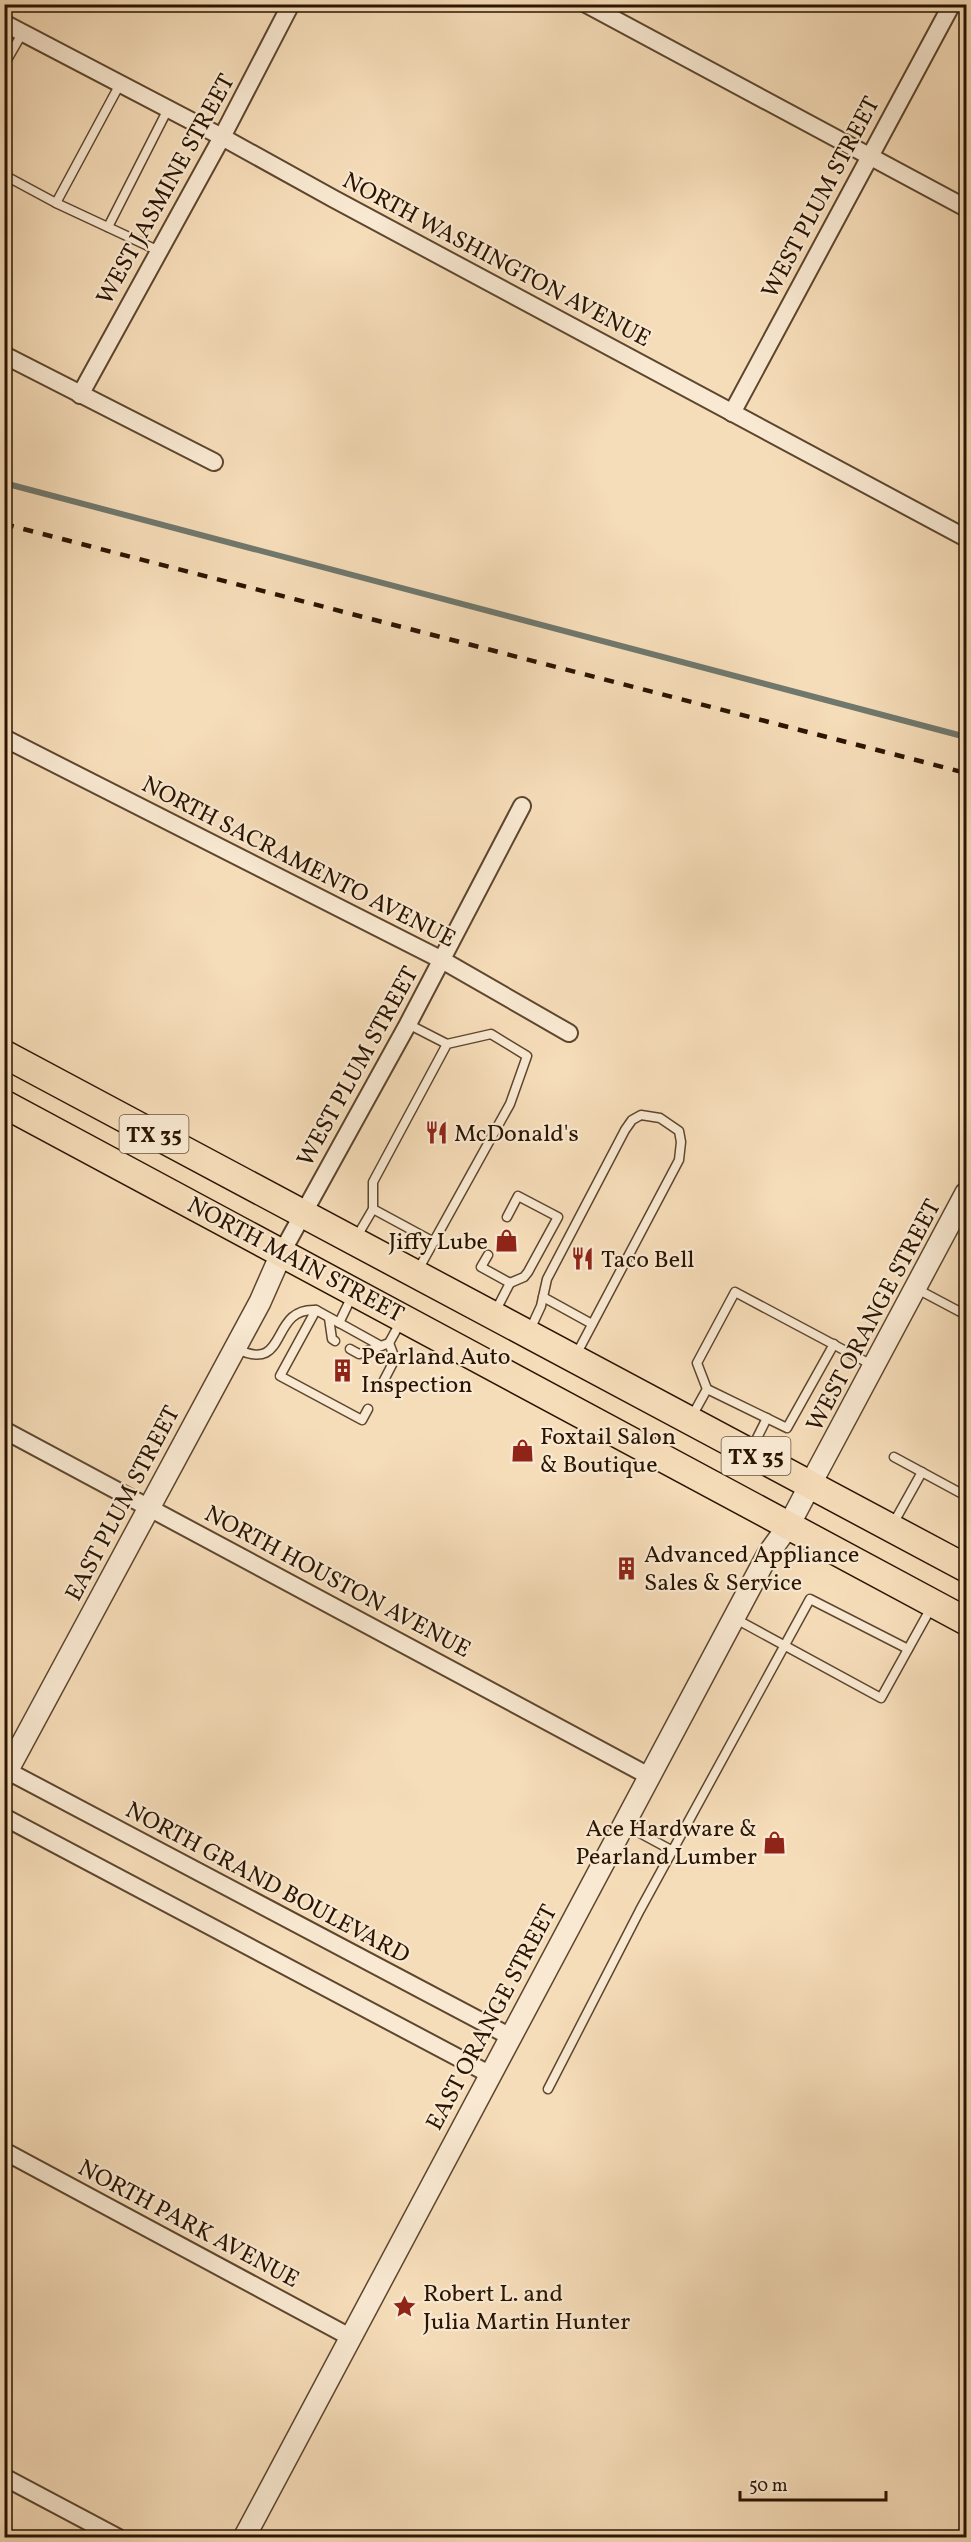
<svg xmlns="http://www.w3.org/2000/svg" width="971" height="2542" font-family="Vollkorn,serif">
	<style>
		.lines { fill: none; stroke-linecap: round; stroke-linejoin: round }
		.stream { stroke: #70786d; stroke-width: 6 }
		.service-casing { stroke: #5d462e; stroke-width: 11 }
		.minor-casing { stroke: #5d462e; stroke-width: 20 }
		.tertiary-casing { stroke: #5d462e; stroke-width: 24 }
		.primary-casing { stroke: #2a1400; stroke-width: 30 }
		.service { stroke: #f9e9d2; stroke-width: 8 }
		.minor { stroke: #f9e9d2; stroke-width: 16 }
		.tertiary { stroke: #f9e9d2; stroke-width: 21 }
		.primary { stroke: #f6ddb9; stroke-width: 27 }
		.rail { stroke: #2a1400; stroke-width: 4.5; stroke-dasharray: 10 10; stroke-linecap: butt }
		.labels { text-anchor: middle; stroke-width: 4.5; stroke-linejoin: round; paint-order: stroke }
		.shield { fill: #f9e9d2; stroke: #68543f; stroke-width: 1.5 }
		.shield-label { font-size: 22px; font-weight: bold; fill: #2a1400 }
		.street-label { font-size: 24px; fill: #2a1400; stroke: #f9e9d2 }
		.poi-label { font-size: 24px; fill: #2a1400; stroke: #f9e9d2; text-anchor: start }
	</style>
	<rect width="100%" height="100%" fill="#f6ddb9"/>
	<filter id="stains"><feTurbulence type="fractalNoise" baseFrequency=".00333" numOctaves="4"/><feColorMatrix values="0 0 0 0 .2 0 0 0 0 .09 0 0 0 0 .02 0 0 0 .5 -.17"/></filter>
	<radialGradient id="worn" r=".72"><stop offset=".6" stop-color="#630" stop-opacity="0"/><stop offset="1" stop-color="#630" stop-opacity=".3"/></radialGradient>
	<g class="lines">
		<path class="stream" d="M 4,483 L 966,737"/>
		<defs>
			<g id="service">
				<path d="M 4,65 L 23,32"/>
				<path d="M 4,175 L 56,203 L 159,251"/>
				<path d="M 56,203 L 120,84"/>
				<path d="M 108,227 L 168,109"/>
				<path d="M 408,1024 L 447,1044"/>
				<path d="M 373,1209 L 434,1242"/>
				<path d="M 356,1238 L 373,1209 L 373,1182 L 447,1044 L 491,1034 L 527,1056 L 510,1104 L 418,1270"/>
				<path d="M 488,1255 L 481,1267 L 510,1283"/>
				<path d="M 917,1289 L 966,1315"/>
				<path d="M 543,1297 L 592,1324"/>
				<path d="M 316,1310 L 280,1376 L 362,1420 L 368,1409"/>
				<path d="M 495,1312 L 510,1283 L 524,1277 L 528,1272 L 558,1217 L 518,1196 L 507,1217"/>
				<path d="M 329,1318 L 332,1339 L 335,1341"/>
				<path d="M 339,1323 L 353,1294"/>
				<path d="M 529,1332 L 541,1306 L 547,1279 L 625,1130 L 632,1120 L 641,1115 L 660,1118 L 679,1131 L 681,1142 L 679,1160 L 576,1355"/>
				<path d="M 235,1348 C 290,1376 268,1307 316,1310 L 381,1346 L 389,1343 L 400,1323"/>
				<path d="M 350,1349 L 359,1354 L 381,1346"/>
				<path d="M 383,1382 L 395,1359 L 389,1343"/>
				<path d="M 707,1389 L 787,1428 L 834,1344"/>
				<path d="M 691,1418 L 707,1389 L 697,1363 L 735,1292 L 872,1365"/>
				<path d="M 751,1450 L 767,1418"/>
				<path d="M 894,1457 L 966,1496"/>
				<path d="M 893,1524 L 922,1472"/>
				<path d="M 734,1618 L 881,1698 L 932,1606"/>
				<path d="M 625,1825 L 673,1851"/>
				<path d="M 548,2089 L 640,1910 L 810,1599 L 908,1649"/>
			</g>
			<g id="minor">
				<path d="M 586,4 L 966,208"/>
				<path d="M 4,23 L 222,137 L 334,199 L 966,538"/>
				<path d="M 4,355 L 214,462"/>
				<path d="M 80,395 L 222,137 L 291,4"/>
				<path d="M 732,413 L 952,4"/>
				<path d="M 4,738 L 442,960 L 569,1033"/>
				<path d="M 282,1252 L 408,1024 L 522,806"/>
				<path d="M 4,1430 L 649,1776"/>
				<path d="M 4,1769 L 509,2036"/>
				<path d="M 4,1817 L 489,2074"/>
				<path d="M 4,2151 L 350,2337"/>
				<path d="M 4,2477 L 119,2538"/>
			</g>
			<g id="tertiary">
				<path d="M 4,1777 L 260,1302 L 282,1252"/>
				<path d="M 244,2538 L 768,1554 L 789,1525 L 810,1485 L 966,1193"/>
			</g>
			<g id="primary">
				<path d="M 4,1054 L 966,1568"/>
				<path d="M 4,1104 L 966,1621"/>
			</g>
		</defs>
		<use href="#service" class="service-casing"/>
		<use href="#minor" class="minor-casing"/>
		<use href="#tertiary" class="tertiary-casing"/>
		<use href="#primary" class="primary-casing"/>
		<use href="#service" class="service"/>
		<use href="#minor" class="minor"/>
		<use href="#tertiary" class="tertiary"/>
		<use href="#primary" class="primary"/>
		<path class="rail" d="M 4,524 L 966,773"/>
	</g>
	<defs>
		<symbol id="restaurant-bare" viewBox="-9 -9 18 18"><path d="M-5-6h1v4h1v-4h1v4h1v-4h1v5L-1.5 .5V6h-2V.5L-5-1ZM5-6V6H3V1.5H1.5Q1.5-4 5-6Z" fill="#8f2418" stroke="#f9e9d2" stroke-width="2.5" paint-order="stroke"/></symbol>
		<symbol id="shop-bare" viewBox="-9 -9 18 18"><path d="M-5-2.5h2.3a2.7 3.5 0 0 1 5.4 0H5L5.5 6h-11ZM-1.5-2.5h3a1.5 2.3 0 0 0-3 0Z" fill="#8f2418" stroke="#f9e9d2" stroke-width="2.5" paint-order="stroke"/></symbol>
		<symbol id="building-bare" viewBox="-9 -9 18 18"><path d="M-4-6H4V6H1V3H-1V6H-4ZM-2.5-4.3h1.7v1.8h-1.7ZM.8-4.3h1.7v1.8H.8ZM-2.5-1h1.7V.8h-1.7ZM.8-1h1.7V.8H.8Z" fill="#8f2418" stroke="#f9e9d2" stroke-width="2.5" paint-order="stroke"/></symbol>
		<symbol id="sight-bare" viewBox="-9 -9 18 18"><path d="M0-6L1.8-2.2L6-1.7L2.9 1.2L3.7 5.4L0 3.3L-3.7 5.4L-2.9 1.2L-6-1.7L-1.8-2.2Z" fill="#8f2418" stroke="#f9e9d2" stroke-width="2.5" paint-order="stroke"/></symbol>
	</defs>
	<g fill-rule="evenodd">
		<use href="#restaurant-bare" x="420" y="1116" width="33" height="33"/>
		<use href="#shop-bare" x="490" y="1224" width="33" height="33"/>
		<use href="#restaurant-bare" x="566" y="1242" width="33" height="33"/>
		<use href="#building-bare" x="326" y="1354" width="33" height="33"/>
		<use href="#shop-bare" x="506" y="1434" width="33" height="33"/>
		<use href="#building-bare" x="610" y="1552" width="33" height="33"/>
		<use href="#shop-bare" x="758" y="1826" width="33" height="33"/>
		<use href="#sight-bare" x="388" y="2290" width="33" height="33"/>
	</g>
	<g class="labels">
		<g class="shield">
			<rect x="119.5" y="1115" width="69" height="38" rx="4.5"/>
			<rect x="721.5" y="1437" width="69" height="38" rx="4.5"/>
		</g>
		<g class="shield-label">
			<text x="154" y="1142">TX 35</text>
			<text x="756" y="1464">TX 35</text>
		</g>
		<g class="street-label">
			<text transform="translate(165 189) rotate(-61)" y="8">WEST JASMINE STREET</text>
			<text transform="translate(820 197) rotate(-62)" y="8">WEST PLUM STREET</text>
			<text transform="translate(497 259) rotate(28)" y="8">NORTH WASHINGTON AVENUE</text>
			<text transform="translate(299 861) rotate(27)" y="8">NORTH SACRAMENTO AVENUE</text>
			<text transform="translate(357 1066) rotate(-61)" y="8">WEST PLUM STREET</text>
			<text transform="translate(296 1259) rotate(28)" y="8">NORTH MAIN STREET</text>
			<text transform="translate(873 1315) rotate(-62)" y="8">WEST ORANGE STREET</text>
			<text transform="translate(122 1503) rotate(-62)" y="8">EAST PLUM STREET</text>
			<text transform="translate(338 1581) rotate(28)" y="8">NORTH HOUSTON AVENUE</text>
			<text transform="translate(268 1882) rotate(28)" y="8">NORTH GRAND BOULEVARD</text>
			<text transform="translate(491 2017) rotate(-62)" y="8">EAST ORANGE STREET</text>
			<text transform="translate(189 2223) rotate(28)" y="8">NORTH PARK AVENUE</text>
		</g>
		<g class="poi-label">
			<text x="454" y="1141">McDonald's</text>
			<text x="488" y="1249" text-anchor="end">Jiffy Lube</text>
			<text x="601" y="1267">Taco Bell</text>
			<text x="361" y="1364">Pearland Auto<tspan x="361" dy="28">Inspection</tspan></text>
			<text x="540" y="1444">Foxtail Salon<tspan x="540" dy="28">&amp; Boutique</tspan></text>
			<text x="644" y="1562">Advanced Appliance<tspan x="644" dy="28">Sales &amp; Service</tspan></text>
			<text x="757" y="1836" text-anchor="end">Ace Hardware &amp;<tspan x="757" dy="28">Pearland Lumber</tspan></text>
			<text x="423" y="2301">Robert L. and<tspan x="423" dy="28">Julia Martin Hunter</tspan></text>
		</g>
	</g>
	<rect width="971" height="2542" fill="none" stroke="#f6ddb9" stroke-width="24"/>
	<rect x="6" y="6" width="959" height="2530" fill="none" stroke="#2a1400" stroke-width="3"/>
	<rect x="12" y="12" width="947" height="2518" fill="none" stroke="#2a1400" stroke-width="1.5"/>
	<path d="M740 2491v9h146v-9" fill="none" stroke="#2a1400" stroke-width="3"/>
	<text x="749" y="2491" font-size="18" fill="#2a1400" stroke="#f9e9d2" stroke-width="4.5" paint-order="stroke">50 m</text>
	<rect width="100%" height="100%" filter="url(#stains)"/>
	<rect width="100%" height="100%" fill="url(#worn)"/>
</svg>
